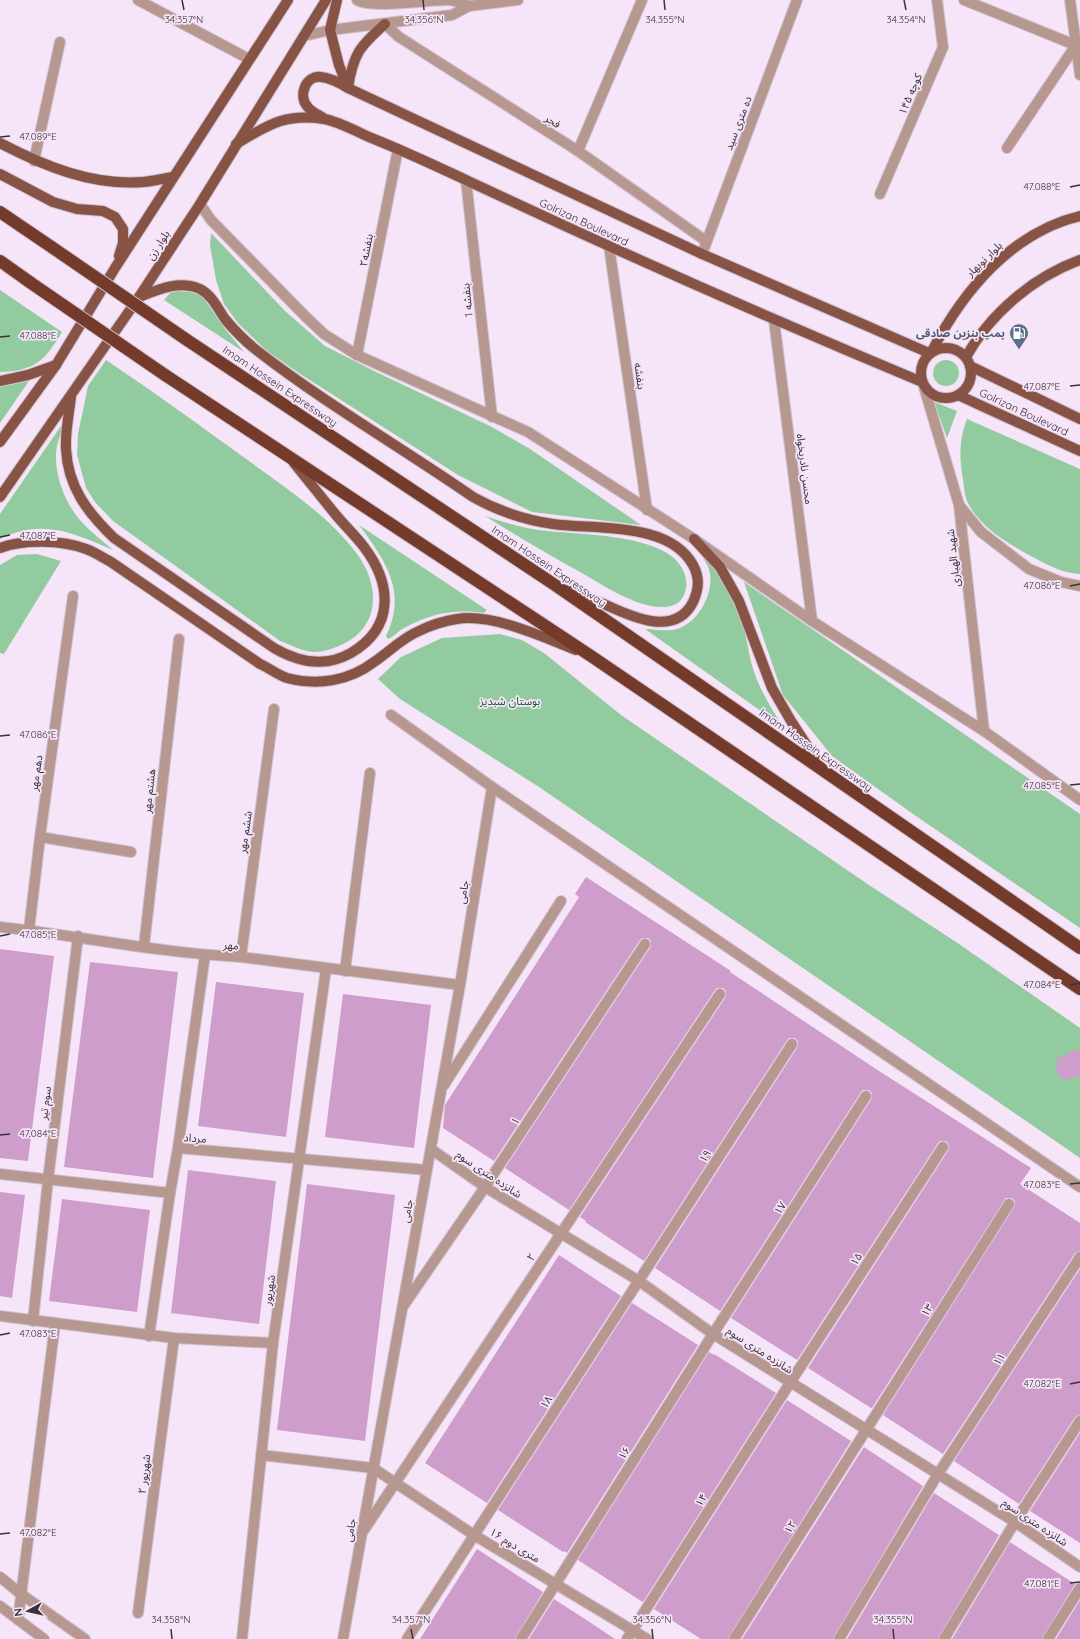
<svg xmlns="http://www.w3.org/2000/svg" width="1080" height="1639" font-family="Quicksand,'Noto Sans Arabic',sans-serif">
	<style>
		.green { fill: #92cba0 }
		.building { fill: #ce9dcc }
		.lines { fill: none; stroke-linecap: round; stroke-linejoin: round }
		.minor-casing { stroke: #d0c1d2; stroke-width: 12 }
		.major-casing { stroke: #d0c1d2; stroke-width: 12 }
		.highway-casing { stroke: #d0c1d2; stroke-width: 14 }
		.minor { stroke: #b79890; stroke-width: 10 }
		.major { stroke: #875345; stroke-width: 10 }
		.highway { stroke: #743a2a; stroke-width: 12 }
		.highway-bridge-casing { stroke: #d0c1d2; stroke-width: 14; stroke-linecap: butt }
		.highway-bridge { stroke: #743a2a; stroke-width: 12 }
		.ticks { fill: none; stroke: #393239; stroke-width: 1.5 }
		.labels { text-anchor: middle; stroke-width: 3.5; stroke-linejoin: round; paint-order: stroke }
		.street-label { font-size: 11px; fill: #393239; stroke: #f6e5f8 }
		.service-label { font-size: 11px; font-weight: bold; fill: #4e5e75; stroke: #f6e5f8; text-anchor: end }
		.park-label { font-size: 11px; fill: #18572f; stroke: #f6e5f8 }
		.ticks-label { font-size: 10px; text-anchor: middle; fill: #393239; stroke: #f6e5f8; stroke-width: 3.5; stroke-linejoin: round; paint-order: stroke }
	</style>
	<rect width="100%" height="100%" fill="#f6e5f8"/>
	<g class="green">
		<path d="M 211,233 L 285,311 L 325,346 L 376,372 L 492,427 L 530,449 L 641,525 L 532,512 L 458,475 L 302,375 L 267,351 L 238,323 L 224,304 L 216,280 L 210,245 Z"/>
		<path d="M 0,290 L 62,332 C 45,361 34,371 0,372 Z"/>
		<path d="M 177,291 L 191,292 L 202,296 L 226,330 L 244,352 L 164,300 L 170,293 Z"/>
		<path d="M 106,360 C 154,392 202,427 249,461 C 287,489 329,516 357,554 C 381,586 380,628 341,645 C 332,649 324,652 314,652 C 302,651 291,645 280,641 L 113,521 L 95,502 L 86,488 L 77,455 L 78,434 L 88,386 Z"/>
		<circle cx="946" cy="373" r="13"/>
		<path d="M 29,381 L 0,423 L 0,387 Z"/>
		<path d="M 934,402 L 957,411 L 947,438 Z"/>
		<path d="M 967,419 L 1080,469 L 1080,574 C 1061,573 1046,564 1029,555 C 1007,543 982,528 969,505 C 964,497 964,483 962,473 C 959,453 960,437 967,419 Z"/>
		<path d="M 61,426 L 64,428 C 62,432 59,437 58,442 C 51,466 63,500 79,519 C 89,531 102,540 113,550 C 74,533 42,518 0,539 L 0,514 Z"/>
		<path d="M 485,516 C 506,523 525,529 547,531 C 582,535 664,534 682,568 C 686,576 688,584 685,592 C 682,602 675,606 665,607 C 639,609 604,586 582,573 C 549,555 517,536 485,516 Z"/>
		<path d="M 359,525 L 487,610 L 484,613 C 454,609 433,613 406,627 C 399,630 394,637 388,639 L 386,636 C 408,592 385,560 359,525 Z"/>
		<path d="M 699,552 C 722,574 738,602 745,633 C 748,646 750,660 754,672 C 761,692 772,709 782,726 L 645,629 C 655,629 667,632 677,629 C 698,623 713,595 710,574 C 709,566 704,559 699,552 Z"/>
		<path d="M 37,554 L 61,561 L 4,654 L 0,653 L 0,565 L 17,555 Z"/>
		<path d="M 744,582 L 1080,814 L 1080,928 L 913,814 L 832,756 L 783,695 Z"/>
		<path d="M 500,634 L 522,640 L 544,653 L 621,715 L 869,885 L 956,942 L 1080,1028 L 1080,1158 L 539,787 L 400,699 L 378,679 L 401,657 L 442,638 Z"/>
	</g>
	<g class="building">
		<path d="M 586,877 L 731,971 L 730,972 L 879,1071 L 1031,1168 L 1020,1184 L 1080,1223 L 1080,1251 L 1075,1253 L 943,1454 L 883,1415 L 1014,1207 L 1015,1201 L 1012,1198 L 1006,1198 L 1004,1201 L 872,1408 L 871,1408 L 808,1368 L 948,1151 L 949,1144 L 946,1141 L 940,1141 L 938,1143 L 797,1360 L 731,1318 L 871,1100 L 872,1093 L 869,1090 L 863,1090 L 861,1092 L 720,1311 L 655,1268 L 797,1048 L 798,1041 L 795,1038 L 789,1038 L 787,1040 L 644,1261 L 585,1222 L 586,1221 L 580,1217 L 725,998 L 726,991 L 723,988 L 717,988 L 715,990 L 569,1210 L 505,1168 L 650,948 L 651,941 L 648,938 L 642,938 L 640,940 L 494,1161 L 443,1128 L 445,1105 L 579,897 L 575,894 Z"/>
		<path d="M 0,949 L 54,956 L 28,1161 L 0,1158 Z"/>
		<path d="M 90,962 L 178,972 L 153,1178 L 64,1167 Z"/>
		<path d="M 216,982 L 304,993 L 286,1137 L 198,1126 Z"/>
		<path d="M 343,994 L 431,1005 L 414,1148 L 325,1137 Z"/>
		<path d="M 1080,1050 L 1080,1075 L 1071,1079 L 1066,1080 L 1059,1076 L 1056,1070 L 1058,1055 L 1061,1058 L 1073,1051 Z"/>
		<path d="M 188,1170 L 276,1181 L 259,1324 L 171,1313 Z"/>
		<path d="M 307,1184 L 395,1195 L 365,1441 L 277,1430 Z"/>
		<path d="M 0,1192 L 25,1195 L 12,1298 L 0,1296 Z"/>
		<path d="M 62,1199 L 150,1210 L 137,1312 L 49,1301 Z"/>
		<path d="M 559,1255 L 621,1296 L 487,1503 L 425,1463 Z"/>
		<path d="M 1080,1269 L 1080,1415 L 1075,1417 L 1019,1504 L 954,1461 Z"/>
		<path d="M 632,1303 L 698,1345 L 567,1553 L 564,1551 L 563,1552 L 498,1510 Z"/>
		<path d="M 709,1352 L 714,1355 L 714,1354 L 776,1393 L 643,1602 L 641,1601 L 578,1560 Z"/>
		<path d="M 787,1400 L 851,1441 L 728,1639 L 701,1639 L 654,1609 Z"/>
		<path d="M 1080,1433 L 1080,1543 L 1030,1511 Z"/>
		<path d="M 864,1447 L 923,1486 L 833,1639 L 742,1639 Z"/>
		<path d="M 934,1493 L 999,1535 L 938,1639 L 847,1639 Z"/>
		<path d="M 1010,1542 L 1075,1584 L 1042,1639 L 952,1639 Z"/>
		<path d="M 477,1549 L 543,1592 L 515,1639 L 420,1639 Z"/>
		<path d="M 554,1599 L 585,1619 L 615,1639 L 529,1639 Z"/>
		<path d="M 1080,1600 L 1080,1639 L 1056,1639 Z"/>
	</g>
	<g class="lines">
		<defs>
			<g id="minor">
				<path d="M 138,0 L 249,59"/>
				<path d="M 357,0 C 370,9 429,0 448,0 C 455,0 463,4 469,6"/>
				<path d="M 964,0 L 1080,47"/>
				<path d="M 1070,0 L 1080,75"/>
				<path d="M 385,24 L 399,37 L 578,151 L 706,241"/>
				<path d="M 304,36 L 330,30 L 452,15 L 469,6 L 518,0"/>
				<path d="M 1007,148 L 1076,45"/>
				<path d="M 578,151 L 642,0"/>
				<path d="M 34,161 L 60,42"/>
				<path d="M 466,180 L 492,417"/>
				<path d="M 880,194 L 943,47 L 937,0"/>
				<path d="M 200,204 L 211,220 L 306,317 L 324,334 L 357,355 L 528,432 L 694,539 L 812,621 L 984,731 L 1080,800"/>
				<path d="M 609,246 L 647,510"/>
				<path d="M 702,254 L 797,0"/>
				<path d="M 774,320 L 812,621"/>
				<path d="M 357,355 L 398,149"/>
				<path d="M 924,387 L 959,505 L 984,731"/>
				<path d="M 959,505 L 981,532 L 1029,569 L 1061,582 L 1080,586"/>
				<path d="M 391,715 L 492,787 L 1080,1187"/>
				<path d="M 40,837 L 131,852"/>
				<path d="M 0,927 C 80,936 160,953 241,957 L 460,985"/>
				<path d="M 29,930 L 40,837 L 73,596"/>
				<path d="M 144,946 L 179,639"/>
				<path d="M 241,957 L 274,709"/>
				<path d="M 345,971 L 370,773"/>
				<path d="M 444,1085 L 561,901"/>
				<path d="M 178,1148 L 205,955"/>
				<path d="M 431,1149 L 485,1187 L 639,1281 L 713,1334 L 1015,1522 L 1080,1567"/>
				<path d="M 0,1174 L 170,1193 L 178,1148 L 427,1170"/>
				<path d="M 404,1305 L 485,1187 L 645,944"/>
				<path d="M 0,1316 L 174,1338 L 273,1343 L 326,969"/>
				<path d="M 33,1321 L 48,1180 L 78,936"/>
				<path d="M 149,1336 L 170,1193"/>
				<path d="M 261,1455 L 373,1468 L 474,1535 L 647,1639"/>
				<path d="M 364,1530 L 720,994"/>
				<path d="M 0,1577 L 21,1594 L 85,1639"/>
				<path d="M 0,1606 L 44,1639"/>
				<path d="M 138,1613 L 174,1338"/>
				<path d="M 18,1620 L 55,1324"/>
				<path d="M 242,1639 L 273,1343"/>
				<path d="M 343,1639 L 460,985 L 492,787"/>
				<path d="M 407,1639 L 792,1044"/>
				<path d="M 521,1639 L 713,1334 L 866,1096"/>
				<path d="M 627,1639 L 790,1383 L 943,1147"/>
				<path d="M 734,1639 L 1009,1204"/>
				<path d="M 839,1639 L 938,1474 L 1080,1257"/>
				<path d="M 944,1639 L 1015,1522 L 1080,1421"/>
				<path d="M 1048,1639 L 1080,1588"/>
			</g>
			<g id="major">
				<path d="M 337,0 L 330,30 L 339,65 L 348,88 L 702,254 L 929,353"/>
				<path d="M 322,117 C 317,114 310,111 307,106 C 298,95 306,75 321,77 C 331,78 340,83 348,88 C 353,54 360,46 385,24"/>
				<path d="M 0,143 C 44,166 92,186 143,182 C 153,181 163,179 173,177"/>
				<path d="M 236,144 C 268,125 285,113 324,119 C 337,121 356,131 369,137 C 417,156 463,179 509,200 C 646,264 783,324 922,382"/>
				<path d="M 0,174 L 53,202 L 77,209 L 103,211 L 115,217 L 123,229 L 123,243 L 119,256"/>
				<path d="M 139,297 C 159,289 179,280 200,289 C 212,295 218,309 225,319 C 234,330 244,340 255,349 C 324,403 401,447 473,497 C 498,511 525,520 553,524 C 594,530 669,521 693,565 C 700,578 699,589 693,602 C 675,638 630,616 604,604 C 592,599 580,595 568,590"/>
				<circle cx="946" cy="373" r="25"/>
				<path d="M 932,351 C 963,291 1012,232 1080,216"/>
				<path d="M 966,357 C 990,314 1033,277 1080,260"/>
				<path d="M 970,366 L 1080,419"/>
				<path d="M 0,381 L 28,375 L 56,365"/>
				<path d="M 958,395 L 1080,451"/>
				<path d="M 71,397 C 69,414 65,432 66,449 C 68,487 87,512 114,538 L 274,648 C 298,662 325,668 351,653 C 395,627 392,584 364,547 C 355,535 345,526 336,515 C 322,498 308,480 294,463"/>
				<path d="M 0,442 L 56,365 L 115,268 L 288,0"/>
				<path d="M 0,497 L 139,297 L 200,204 L 326,0"/>
				<path d="M 694,539 L 720,567 L 739,601 L 772,688 L 791,721 L 821,767"/>
				<path d="M 0,548 C 24,539 62,540 86,549 C 95,552 103,558 111,562 L 260,664 C 269,668 278,675 287,678 C 318,686 349,681 374,662 C 389,652 402,638 419,631 C 431,625 444,621 457,619 C 492,613 543,637 576,650"/>
			</g>
			<g id="highway">
				<path d="M 0,212 L 53,248"/>
				<path d="M 0,261 L 31,283"/>
				<path d="M 187,340 L 555,585 L 1080,948"/>
				<path d="M 165,375 L 591,656 L 1080,989"/>
			</g>
		</defs>
		<use href="#minor" class="minor-casing"/>
		<use href="#major" class="major-casing"/>
		<use href="#highway" class="highway-casing"/>
		<use href="#minor" class="minor"/>
		<use href="#major" class="major"/>
		<use href="#highway" class="highway"/>
		<defs>
			<g id="highway-bridge">
				<path d="M 53,248 L 187,340"/>
				<path d="M 31,283 L 165,375"/>
			</g>
		</defs>
		<use href="#highway-bridge" class="highway-bridge-casing"/>
		<use href="#highway-bridge" class="highway-bridge"/>
	</g>
	<path class="ticks" d="M 182,0 L 184,10M 423,0 L 424,10M 664,0 L 665,10M 904,0 L 906,10M 0,137 L 10,136M 1070,187 L 1080,185M 0,337 L 10,336M 1070,386 L 1080,385M 0,537 L 10,535M 1070,586 L 1080,584M 0,736 L 10,735M 1070,785 L 1080,784M 0,936 L 10,934M 1070,985 L 1080,983M 0,1135 L 10,1134M 1070,1184 L 1080,1183M 0,1335 L 10,1333M 1070,1384 L 1080,1382M 0,1534 L 10,1533M 1070,1583 L 1080,1582M 171,1629 L 172,1639M 411,1629 L 413,1639M 652,1629 L 653,1639M 893,1629 L 894,1639"/>
	<defs>
		<symbol id="fuel-pin" viewBox="-11 -11 22 30"><path d="M0 17L-7.5 6A9.5 9.5 0 1 1 7.5 6Z" fill="#5c6f8a" stroke="#f6e5f8"/><path d="M-5.5-6h7V0h2V4h1.3V-2.5L3-4.5l.8-.8L6-3V5H2.5V1h-1V6h-7ZM-4.2-4.7v3.2H.2V-4.7Z" fill="#fff"/></symbol>
	</defs>
	<g fill-rule="evenodd">
		<use href="#fuel-pin" x="1008" y="322" width="22" height="30"/>
	</g>
	<g class="labels">
		<g class="street-label">
			<text transform="translate(910 94) rotate(-67)" y="4">کوچه ۱۴۵</text>
			<text transform="translate(553 121) rotate(33)" y="4">فجر</text>
			<text transform="translate(738 123) rotate(-69)" y="4">ده متری سید</text>
			<text transform="translate(584 222) rotate(25)" y="4">Golrizan Boulevard</text>
			<text transform="translate(158 245) rotate(-57)" y="4">بلوار زن</text>
			<text transform="translate(366 250) rotate(-79)" y="4">بنفشه۲</text>
			<text transform="translate(984 259) rotate(-44)" y="4">بلوار نوبهار</text>
			<text transform="translate(467 300) rotate(-96)" y="4">بنفشه 1</text>
			<text transform="translate(640 376) rotate(82)" y="4">بنفشه</text>
			<text transform="translate(280 386) rotate(34)" y="4">Imam Hossein Expressway</text>
			<text transform="translate(1024 412) rotate(25)" y="4">Golrizan Boulevard</text>
			<text transform="translate(805 469) rotate(83)" y="4">محسن نادریخواه</text>
			<text transform="translate(953 558) rotate(-96)" y="4">شهید الهیاری</text>
			<text transform="translate(549 566) rotate(34)" y="4">Imam Hossein Expressway</text>
			<text transform="translate(816 750) rotate(35)" y="4">Imam Hossein Expressway</text>
			<text transform="translate(36 773) rotate(-82)" y="4">دهم مهر</text>
			<text transform="translate(149 791) rotate(-84)" y="4">هشتم مهر</text>
			<text transform="translate(245 832) rotate(-82)" y="4">ششم مهر</text>
			<text transform="translate(463 892) rotate(-81)" y="4">جامی</text>
			<text transform="translate(231 945) rotate(4)" y="4">مهر</text>
			<text transform="translate(45 1103) rotate(-83)" y="4">سوم تیر</text>
			<text transform="translate(515 1121) rotate(-57)" y="4">۱</text>
			<text transform="translate(195 1138) rotate(4)" y="4">مرداد</text>
			<text transform="translate(705 1156) rotate(-57)" y="4">۱۹</text>
			<text transform="translate(489 1174) rotate(34)" y="4">شانزده متری سوم</text>
			<text transform="translate(780 1208) rotate(-57)" y="4">۱۷</text>
			<text transform="translate(407 1211) rotate(-80)" y="4">جامی</text>
			<text transform="translate(531 1257) rotate(-56)" y="4">۲</text>
			<text transform="translate(856 1259) rotate(-57)" y="4">۱۵</text>
			<text transform="translate(269 1290) rotate(-82)" y="4">شهریور</text>
			<text transform="translate(927 1310) rotate(-57)" y="4">۱۳</text>
			<text transform="translate(760 1350) rotate(33)" y="4">شانزده متری سوم</text>
			<text transform="translate(999 1359) rotate(-57)" y="4">۱۱</text>
			<text transform="translate(546 1402) rotate(-57)" y="4">۱۸</text>
			<text transform="translate(624 1453) rotate(-58)" y="4">۱۶</text>
			<text transform="translate(144 1474) rotate(-83)" y="4">شهریور ۲</text>
			<text transform="translate(701 1500) rotate(-58)" y="4">۱۴</text>
			<text transform="translate(1035 1522) rotate(34)" y="4">شانزده متری سوم</text>
			<text transform="translate(790 1527) rotate(-58)" y="4">۱۲</text>
			<text transform="translate(350 1530) rotate(-80)" y="4">جامی</text>
			<text transform="translate(515 1545) rotate(31)" y="4">۱۶ متری دوم</text>
		</g>
		<g class="service-label">
			<text x="1005" y="337">پمپ بنزین صادقی</text>
		</g>
		<g class="park-label">
			<text x="510" y="705">بوستان شبدیز</text>
		</g>
	</g>
	<g class="ticks-label">
		<text x="184" y="23">34.357°N</text>
		<text x="424" y="23">34.356°N</text>
		<text x="665" y="23">34.355°N</text>
		<text x="906" y="23">34.354°N</text>
		<text x="38" y="140">47.089°E</text>
		<text x="1042" y="190">47.088°E</text>
		<text x="38" y="339">47.088°E</text>
		<text x="1042" y="390">47.087°E</text>
		<text x="38" y="539">47.087°E</text>
		<text x="1042" y="589">47.086°E</text>
		<text x="38" y="738">47.086°E</text>
		<text x="1042" y="789">47.085°E</text>
		<text x="38" y="938">47.085°E</text>
		<text x="1042" y="988">47.084°E</text>
		<text x="38" y="1137">47.084°E</text>
		<text x="1042" y="1188">47.083°E</text>
		<text x="38" y="1337">47.083°E</text>
		<text x="1042" y="1387">47.082°E</text>
		<text x="38" y="1536">47.082°E</text>
		<text x="1042" y="1587">47.081°E</text>
		<text x="171" y="1623">34.358°N</text>
		<text x="411" y="1623">34.357°N</text>
		<text x="652" y="1623">34.356°N</text>
		<text x="893" y="1623">34.355°N</text>
	</g>
	<g transform="translate(28 1611) rotate(262)" stroke="#f6e5f8" stroke-width="3" paint-order="stroke">
	<path d="M0-3L7 15L0 10L-7 15Z" fill="#393239"/>
	<text y="-6" font-size="11" font-weight="bold" text-anchor="middle" fill="#393239">N</text>
	</g>
</svg>
